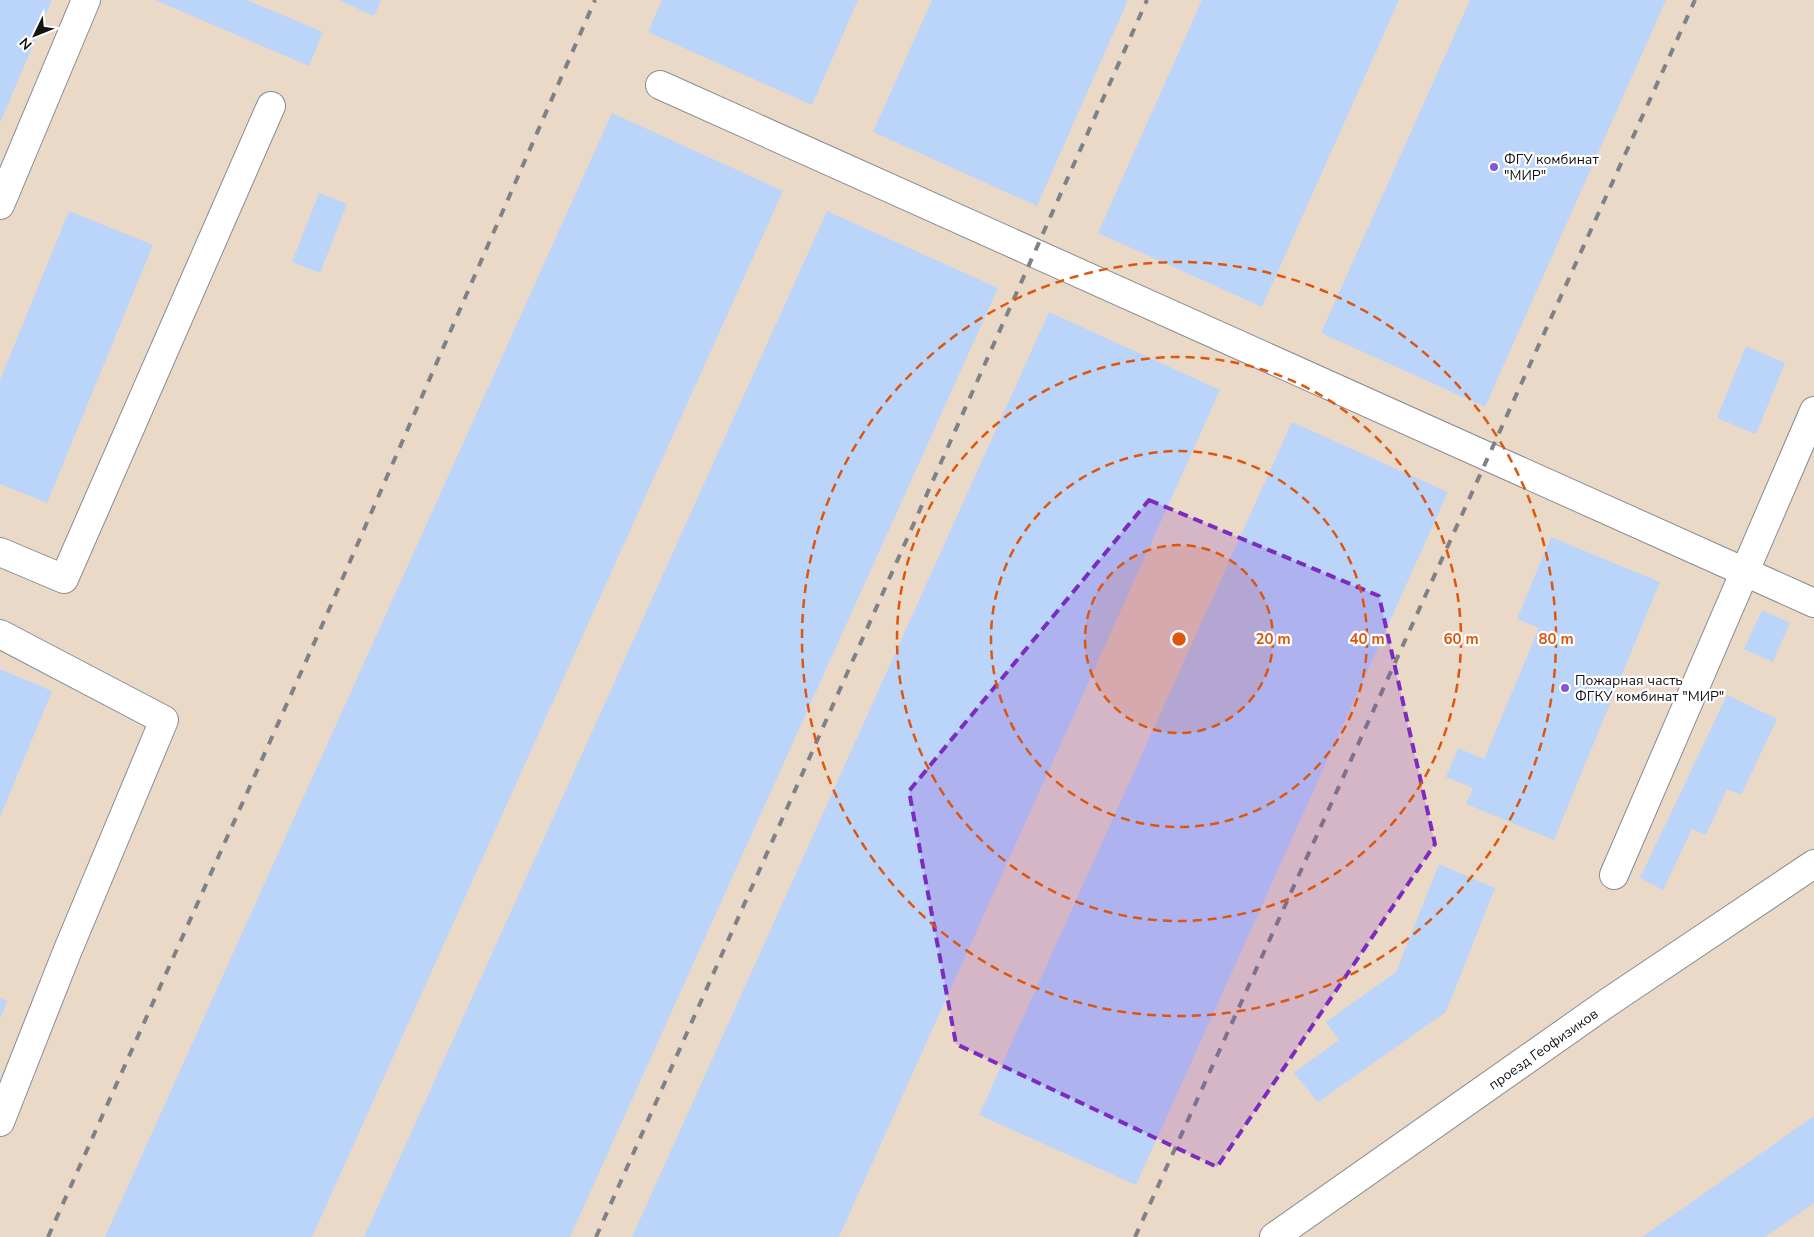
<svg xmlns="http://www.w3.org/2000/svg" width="1814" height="1237" font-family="'Nunito Sans',sans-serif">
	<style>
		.industrial { fill: #ebd9c8 }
		.building { fill: #bbd4fa }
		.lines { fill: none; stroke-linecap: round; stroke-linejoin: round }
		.minor-casing { stroke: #888c91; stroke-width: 30 }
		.minor { stroke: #fff; stroke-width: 28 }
		.rail { stroke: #7f8285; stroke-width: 4; stroke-dasharray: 9 9; stroke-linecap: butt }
		.marked { fill: #7b2cbf; fill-opacity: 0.2; stroke: #7b2cbf; stroke-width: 4; stroke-dasharray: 10 6; stroke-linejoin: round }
		.ring { fill: none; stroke: #dd560c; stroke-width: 2.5; stroke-dasharray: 9 6 }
		.poi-dot { fill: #8358d1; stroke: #fff; stroke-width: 2 }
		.labels { text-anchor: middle; stroke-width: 4.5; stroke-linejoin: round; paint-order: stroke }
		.poi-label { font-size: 14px; fill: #131416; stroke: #fff; text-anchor: start }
		.street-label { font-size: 14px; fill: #131416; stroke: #fff }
		.centre { fill: #dd560c; stroke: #fff; stroke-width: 2.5 }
		.ring-label { font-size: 15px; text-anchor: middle; font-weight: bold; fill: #dd560c; stroke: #fff; stroke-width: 4.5; stroke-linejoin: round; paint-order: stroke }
	</style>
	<rect width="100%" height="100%" fill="#e3e7ec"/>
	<rect class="industrial" x="0" y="0" width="1814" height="1237"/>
	<g class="building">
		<path d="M 0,0 L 52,0 L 0,123 Z"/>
		<path d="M 155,0 L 247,0 L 323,32 L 309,66 Z"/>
		<path d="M 339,0 L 381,0 L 374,16 Z"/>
		<path d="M 662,0 L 858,0 L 812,105 L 648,32 Z"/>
		<path d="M 932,0 L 1128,0 L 1037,206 L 873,132 Z"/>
		<path d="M 1202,0 L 1399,0 L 1262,307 L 1098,233 Z"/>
		<path d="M 1470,0 L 1666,0 L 1485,407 L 1321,333 Z"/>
		<path d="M 612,113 L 783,191 L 312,1237 L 105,1237 Z"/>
		<path d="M 319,193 L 347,204 L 320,273 L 292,262 Z"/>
		<path d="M 69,211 L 153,245 L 47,503 L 0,484 L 0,380 Z"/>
		<path d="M 827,211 L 998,288 L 570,1237 L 364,1237 Z"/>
		<path d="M 1049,312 L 1220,390 L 839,1237 L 632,1237 Z"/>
		<path d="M 1746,346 L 1785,363 L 1756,434 L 1717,418 Z"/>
		<path d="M 1292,422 L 1448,492 L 1136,1185 L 979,1115 Z"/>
		<path d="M 1551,537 L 1660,582 L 1554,840 L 1466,804 L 1473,788 L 1446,777 L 1458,748 L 1484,759 L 1539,628 L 1517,619 Z"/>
		<path d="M 1762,610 L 1790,623 L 1773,662 L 1744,649 Z"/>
		<path d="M 0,669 L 52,691 L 0,817 Z"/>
		<path d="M 1727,695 L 1777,719 L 1741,795 L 1727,789 L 1706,835 L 1692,829 L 1663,890 L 1640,878 Z"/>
		<path d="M 1439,864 L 1495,888 L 1446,1012 L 1318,1102 L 1294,1073 L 1339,1040 L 1326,1022 L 1396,972 Z"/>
		<path d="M 0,998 L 7,1001 L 0,1019 Z"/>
		<path d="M 1814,1116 L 1814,1203 L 1765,1237 L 1642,1237 Z"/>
	</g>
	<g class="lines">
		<defs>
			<g id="minor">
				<path d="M 660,85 L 1814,603"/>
				<path d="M 0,205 L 86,0"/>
				<path d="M 0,552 L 64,579 L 271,106"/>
				<path d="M 0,634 L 164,720 L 67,952 L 0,1122"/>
				<path d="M 1614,875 L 1814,411"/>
				<path d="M 1274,1237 L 1607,1003 L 1814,864"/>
			</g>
		</defs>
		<use href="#minor" class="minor-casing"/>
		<use href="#minor" class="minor"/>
		<g class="rail">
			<path d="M 48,1237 L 324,621 L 595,0"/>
			<path d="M 596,1237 L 1147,0"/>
			<path d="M 1135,1237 L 1695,0"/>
		</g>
	</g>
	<path class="marked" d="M 1149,500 L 1379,596 L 1435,844 L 1217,1167 L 956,1044 L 909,791 Z"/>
	<circle cx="1179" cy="639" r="94" fill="#dd560c" fill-opacity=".12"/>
	<g class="ring">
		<circle cx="1179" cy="639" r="94"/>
		<circle cx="1179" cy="639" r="188"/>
		<circle cx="1179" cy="639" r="282"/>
		<circle cx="1179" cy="639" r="377"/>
	</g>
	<g class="poi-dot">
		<circle cx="1494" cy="167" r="5"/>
		<circle cx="1565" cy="688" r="5"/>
	</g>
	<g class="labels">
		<g class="poi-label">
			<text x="1504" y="164">ФГУ комбинат<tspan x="1504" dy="16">"МИР"</tspan></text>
			<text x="1575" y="685">Пожарная часть<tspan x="1575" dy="16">ФГКУ комбинат "МИР"</tspan></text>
		</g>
		<g class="street-label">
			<text transform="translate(1543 1049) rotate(-35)" y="5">проезд Геофизиков</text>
		</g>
	</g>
	<circle cx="1179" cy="639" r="8" class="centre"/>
	<g class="ring-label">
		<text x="1273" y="644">20 m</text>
		<text x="1367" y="644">40 m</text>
		<text x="1461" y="644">60 m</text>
		<text x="1556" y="644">80 m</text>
	</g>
	<g transform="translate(35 35) rotate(227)" stroke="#ffffff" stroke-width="4" paint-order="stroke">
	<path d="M0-4L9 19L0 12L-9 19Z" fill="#131416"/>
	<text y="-8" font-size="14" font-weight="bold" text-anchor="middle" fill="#131416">N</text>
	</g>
</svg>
